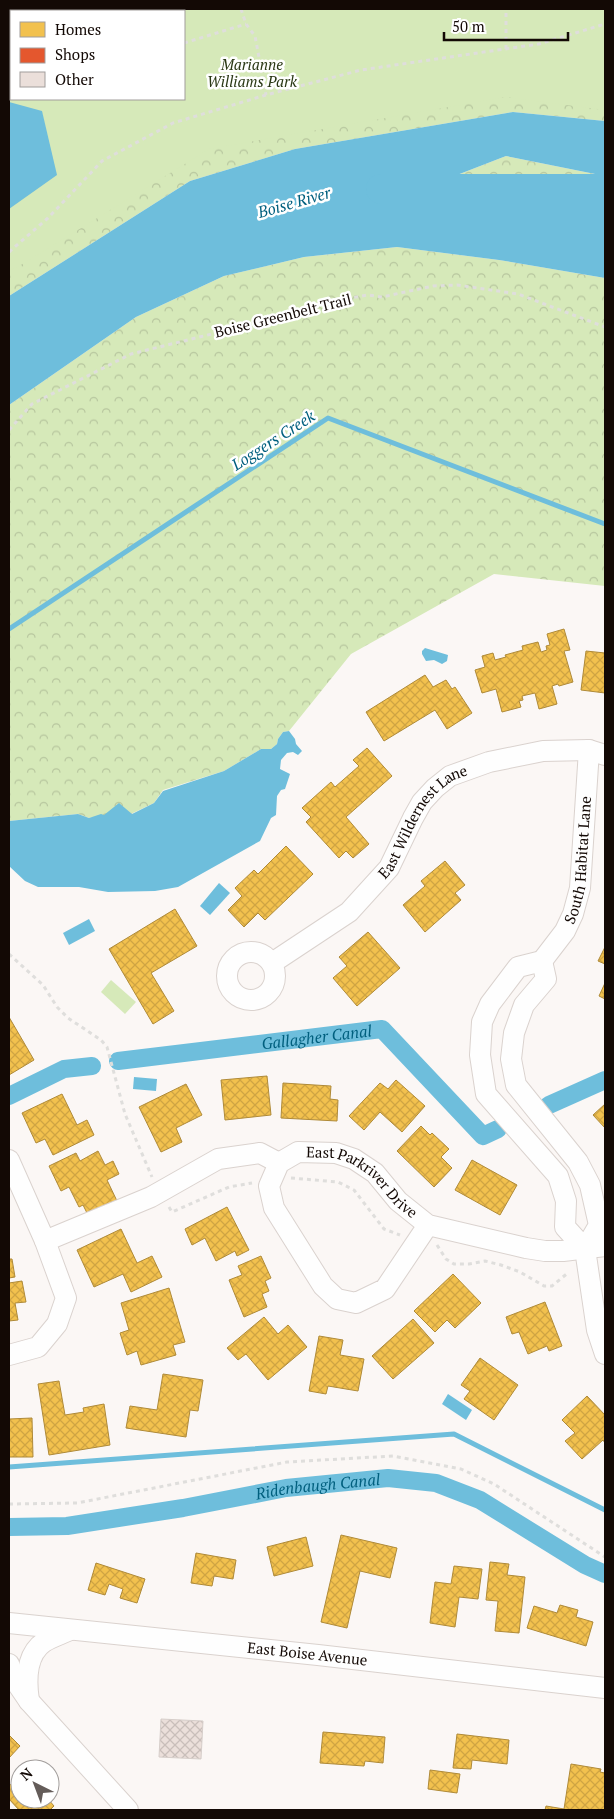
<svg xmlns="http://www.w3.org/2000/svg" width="614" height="1819" font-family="'PT Serif',serif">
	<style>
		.commercial { fill: #f7eff9 }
		.forest { fill: url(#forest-crowns) }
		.green { fill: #d6e9b9 }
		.water { fill: #6ebedc }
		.homes { fill: url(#homes-cross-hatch); stroke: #af8a38 }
		.shops { fill: url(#shops-cross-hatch); stroke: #a54022 }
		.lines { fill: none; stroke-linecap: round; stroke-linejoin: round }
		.stream { stroke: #6ebedc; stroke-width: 5 }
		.canal { stroke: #6ebedc; stroke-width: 18 }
		.river { stroke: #6ebedc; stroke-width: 30 }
		.building { fill: url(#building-cross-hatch); stroke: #d6ceca }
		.minor-casing { stroke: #dad2ce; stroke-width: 22 }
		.path { stroke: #dfdedc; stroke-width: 3; stroke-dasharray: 4 4; stroke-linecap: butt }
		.minor { stroke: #fefefe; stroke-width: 20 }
		.labels { text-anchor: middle; stroke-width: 5; stroke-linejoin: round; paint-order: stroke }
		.park-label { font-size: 15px; font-style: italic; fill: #2a3815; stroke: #fff }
		.street-label { font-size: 15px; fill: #130905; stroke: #fff }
		.water-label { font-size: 16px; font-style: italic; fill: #005f7e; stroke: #fff }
	</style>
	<defs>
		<pattern id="forest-crowns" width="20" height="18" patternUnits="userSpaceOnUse" patternTransform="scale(1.25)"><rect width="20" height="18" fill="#d6e9b9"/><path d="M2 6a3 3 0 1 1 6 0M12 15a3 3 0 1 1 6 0" fill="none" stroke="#b7c69e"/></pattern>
		<pattern id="homes-cross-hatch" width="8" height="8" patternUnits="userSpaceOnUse" patternTransform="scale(1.25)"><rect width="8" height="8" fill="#f2c14e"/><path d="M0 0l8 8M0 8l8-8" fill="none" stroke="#cfa443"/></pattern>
		<pattern id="shops-cross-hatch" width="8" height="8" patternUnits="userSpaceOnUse" patternTransform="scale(1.25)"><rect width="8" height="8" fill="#e4572e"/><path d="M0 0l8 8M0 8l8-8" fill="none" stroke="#b84625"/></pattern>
		<pattern id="building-cross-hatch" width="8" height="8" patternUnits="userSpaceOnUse" patternTransform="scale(1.25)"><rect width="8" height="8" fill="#ebdfda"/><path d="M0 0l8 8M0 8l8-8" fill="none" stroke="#c9beba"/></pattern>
	</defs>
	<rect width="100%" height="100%" fill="#fbf7f5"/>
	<path class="commercial" d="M 9,9 L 216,9 L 184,11 L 11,11 L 11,39 L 9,39 Z"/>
	<g class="forest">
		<path d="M 605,25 L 605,121 L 513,112 L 295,149 L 190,181 L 9,296 L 9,209 Z"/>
		<path d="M 506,156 L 605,176 L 605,185 L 578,184 L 521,195 L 464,200 L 421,193 L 424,185 L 457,175 Z"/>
		<path d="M 397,247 L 499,260 L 605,278 L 605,586 L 494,574 L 351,654 L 289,731 L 283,732 L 278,739 L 277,744 L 271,749 L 261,749 L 224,771 L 163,790 L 154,803 L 131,814 L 104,815 L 89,818 L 78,814 L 9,821 L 9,405 L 136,317 L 224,276 L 304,257 Z"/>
	</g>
	<g class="green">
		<path d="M 191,9 L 605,9 L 605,110 L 506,97 L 209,149 L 26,262 L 9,271 L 9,39 L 11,39 L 11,99 L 184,99 L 184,11 L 180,11 Z"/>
		<path d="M 111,980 L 136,1002 L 125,1014 L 101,992 Z"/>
	</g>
	<g class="water">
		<path d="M 9,102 L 42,111 L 57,175 L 9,209 Z"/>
		<path d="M 513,112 L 605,121 L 605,176 L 506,156 L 457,175 L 425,185 L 421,193 L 464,200 L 521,195 L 578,184 L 605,185 L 605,278 L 499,260 L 397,247 L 304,257 L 224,276 L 136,317 L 9,405 L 9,296 L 190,181 L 295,149 Z"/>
		<path d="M 425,648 L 448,655 L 447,661 L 442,664 L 434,660 L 426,661 L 422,654 L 422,651 Z"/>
		<path d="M 289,731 L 295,739 L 296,744 L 302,751 L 298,755 L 293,752 L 287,753 L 281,760 L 280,769 L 290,774 L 285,789 L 281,790 L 277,796 L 276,815 L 271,818 L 260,841 L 178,887 L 155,891 L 108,892 L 79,887 L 38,887 L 25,881 L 9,866 L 9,821 L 78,814 L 89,818 L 101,814 L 104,815 L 119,803 L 132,814 L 154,803 L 163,791 L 224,771 L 261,749 L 271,749 L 277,744 L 278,739 L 283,732 Z"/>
		<path d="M 219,883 L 230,893 L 210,915 L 200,906 Z"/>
		<path d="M 89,919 L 95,931 L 69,945 L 63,933 Z"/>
		<path d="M 134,1077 L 157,1079 L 156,1091 L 133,1089 Z"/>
		<path d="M 448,1394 L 472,1410 L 466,1420 L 442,1404 Z"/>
	</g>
	<g class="homes">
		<path d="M 564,629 L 570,650 L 564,651 L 573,682 L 559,686 L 558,684 L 552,686 L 557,704 L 539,709 L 535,693 L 522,696 L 523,700 L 519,701 L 521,707 L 502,712 L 496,689 L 482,693 L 475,670 L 485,667 L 482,656 L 493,653 L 495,660 L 506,657 L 505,655 L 523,650 L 522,646 L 538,642 L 541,652 L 547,650 L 546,646 L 550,645 L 547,634 Z"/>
		<path d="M 586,651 L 605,653 L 605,693 L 581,690 Z"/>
		<path d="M 425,675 L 433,687 L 446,680 L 452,689 L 455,687 L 472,713 L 447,729 L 435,710 L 384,741 L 366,712 Z"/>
		<path d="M 367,748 L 392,776 L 346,817 L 369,844 L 353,858 L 346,851 L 339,858 L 306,822 L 311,817 L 302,808 L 331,782 L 335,787 L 359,766 L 353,760 Z"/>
		<path d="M 286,846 L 313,874 L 265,920 L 258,913 L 244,927 L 228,910 L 242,896 L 235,888 L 254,870 L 258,874 Z"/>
		<path d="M 445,861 L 465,885 L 455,893 L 461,900 L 425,932 L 403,905 L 425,886 L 421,881 Z"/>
		<path d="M 175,909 L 197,946 L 151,973 L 174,1011 L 153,1024 L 109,949 Z"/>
		<path d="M 368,932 L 400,968 L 357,1006 L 333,978 L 347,966 L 339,957 Z"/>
		<path d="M 605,947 L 605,964 L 598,961 Z"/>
		<path d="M 605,983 L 605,999 L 599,996 Z"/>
		<path d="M 9,1017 L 34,1060 L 9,1075 Z"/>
		<path d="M 267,1076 L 271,1115 L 225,1120 L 221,1080 Z"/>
		<path d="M 396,1080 L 425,1106 L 402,1132 L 380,1112 L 364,1130 L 349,1116 L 380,1083 L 388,1089 Z"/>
		<path d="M 283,1083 L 331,1086 L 330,1099 L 338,1100 L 337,1121 L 281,1118 Z"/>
		<path d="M 186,1084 L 202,1115 L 176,1128 L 182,1142 L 161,1152 L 139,1107 Z"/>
		<path d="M 62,1094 L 77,1125 L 87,1120 L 94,1135 L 53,1155 L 45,1139 L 36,1143 L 22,1113 Z"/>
		<path d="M 605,1104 L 605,1128 L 593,1115 Z"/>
		<path d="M 421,1126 L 430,1135 L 432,1133 L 449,1149 L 441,1157 L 452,1168 L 434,1187 L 397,1151 Z"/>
		<path d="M 98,1151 L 105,1165 L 113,1161 L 119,1174 L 107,1180 L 117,1201 L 88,1215 L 83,1205 L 79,1207 L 69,1187 L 61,1191 L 49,1166 L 76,1153 L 80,1161 Z"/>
		<path d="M 472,1160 L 517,1185 L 500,1215 L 455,1190 Z"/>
		<path d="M 227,1207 L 249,1250 L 237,1256 L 235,1251 L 216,1261 L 205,1238 L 192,1245 L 185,1229 Z"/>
		<path d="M 121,1229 L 137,1263 L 152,1256 L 162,1277 L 131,1292 L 123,1274 L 94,1287 L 77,1250 Z"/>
		<path d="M 261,1256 L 271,1278 L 265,1281 L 269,1291 L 262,1294 L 267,1307 L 244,1317 L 229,1280 L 242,1275 L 238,1266 Z"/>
		<path d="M 9,1259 L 12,1259 L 15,1277 L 9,1278 Z"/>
		<path d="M 453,1274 L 481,1303 L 455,1328 L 447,1320 L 435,1332 L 414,1311 Z"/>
		<path d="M 22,1281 L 26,1302 L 15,1303 L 18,1320 L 9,1321 L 9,1283 Z"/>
		<path d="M 169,1288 L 185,1342 L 173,1345 L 176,1355 L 141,1365 L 137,1351 L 127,1355 L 120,1333 L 129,1330 L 121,1303 Z"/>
		<path d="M 545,1302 L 562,1346 L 549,1351 L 547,1346 L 528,1354 L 519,1332 L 512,1334 L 506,1317 Z"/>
		<path d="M 264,1317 L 278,1334 L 288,1325 L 307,1347 L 268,1380 L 246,1354 L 238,1360 L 227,1348 Z"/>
		<path d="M 413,1319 L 434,1343 L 393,1379 L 372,1356 Z"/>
		<path d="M 319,1336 L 343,1340 L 340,1355 L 364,1359 L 358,1391 L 328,1386 L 326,1394 L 309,1391 Z"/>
		<path d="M 480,1358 L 518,1385 L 494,1420 L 464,1399 L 470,1391 L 461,1385 Z"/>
		<path d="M 163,1374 L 203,1380 L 198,1411 L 190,1410 L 186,1437 L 126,1428 L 130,1406 L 157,1410 Z"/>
		<path d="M 59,1381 L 65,1415 L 84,1412 L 83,1408 L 104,1404 L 110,1445 L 49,1455 L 38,1384 Z"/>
		<path d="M 587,1396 L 605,1415 L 605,1443 L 603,1440 L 582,1459 L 565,1441 L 575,1433 L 562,1420 Z"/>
		<path d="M 32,1418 L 33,1457 L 9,1457 L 9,1419 Z"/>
		<path d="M 341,1535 L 397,1548 L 390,1578 L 360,1571 L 347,1628 L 321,1622 Z"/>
		<path d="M 306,1537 L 313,1566 L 274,1576 L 267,1547 Z"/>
		<path d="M 196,1553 L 236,1560 L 233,1579 L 214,1576 L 212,1586 L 191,1583 Z"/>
		<path d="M 490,1562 L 509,1564 L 507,1575 L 525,1577 L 519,1633 L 495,1631 L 498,1601 L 486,1600 Z"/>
		<path d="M 96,1563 L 145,1579 L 137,1603 L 120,1598 L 123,1589 L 109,1584 L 105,1595 L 88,1590 Z"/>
		<path d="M 454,1566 L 482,1569 L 478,1599 L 459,1597 L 455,1627 L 430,1623 L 435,1582 L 451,1584 Z"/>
		<path d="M 560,1605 L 578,1610 L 576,1617 L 593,1622 L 586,1646 L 527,1628 L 534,1606 L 557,1613 Z"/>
		<path d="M 323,1732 L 385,1737 L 383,1763 L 365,1761 L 364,1766 L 320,1763 Z"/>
		<path d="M 457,1734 L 509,1740 L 507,1764 L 472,1760 L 471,1769 L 453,1768 Z"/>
		<path d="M 9,1735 L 20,1746 L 9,1758 Z"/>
		<path d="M 571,1764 L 601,1769 L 600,1772 L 605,1773 L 605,1810 L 545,1810 L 546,1806 L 564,1809 Z"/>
		<path d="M 430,1770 L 460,1774 L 457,1793 L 428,1789 Z"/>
		<path d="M 20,1776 L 20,1799 L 48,1799 L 54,1806 L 50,1810 L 19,1810 L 9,1799 L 9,1786 Z"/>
	</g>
	<path class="shops" d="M 9,9 L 131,9 L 132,11 L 11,11 L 11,31 L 9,31 Z"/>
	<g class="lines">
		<g class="stream">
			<path d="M 9,629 L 328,418 L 605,524"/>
			<path d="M 9,1467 L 454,1434 L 605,1510"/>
		</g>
		<g class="canal">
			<path id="s1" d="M 118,1061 L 382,1029 L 483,1136 L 498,1129"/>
			<path d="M 9,1096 L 64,1069 L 92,1066"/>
			<path d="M 549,1105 L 605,1080"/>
			<path id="s2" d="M 9,1527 L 67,1526 L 183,1508 L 286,1488 L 388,1478 L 436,1483 L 480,1500 L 585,1565 L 605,1574"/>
		</g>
		<path class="river" d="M 381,189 L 605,189"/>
	</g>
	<path class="building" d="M 161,1719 L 203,1721 L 201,1759 L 159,1757 Z"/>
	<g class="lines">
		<defs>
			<g id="minor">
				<circle cx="251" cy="976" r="24"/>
				<path d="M 542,961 L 546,979 L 524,1005 L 514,1033 L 511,1059 L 516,1085 L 578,1162 L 590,1185 L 599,1225 L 585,1249 L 565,1227 L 566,1201 L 558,1176 L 486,1094 L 480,1055 L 482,1022 L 490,1004 L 518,967 Z"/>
				<path id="s3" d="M 542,961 L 565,931 L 573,914 L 580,888 L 589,750"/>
				<path id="s4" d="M 272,963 L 349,912 L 389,868 L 413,818 L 422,802 L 435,788 L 450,776 L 489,762 L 543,751 L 589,750 L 605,755"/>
				<path d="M 9,1160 L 45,1241 L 66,1298 L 57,1324 L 38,1347 L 9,1355"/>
				<path id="s5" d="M 428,1225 L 385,1289 L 356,1303 L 337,1299 L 323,1286 L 274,1208 L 269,1186 L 279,1163 L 298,1152 L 336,1153 L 354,1159 L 375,1173 L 398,1201 L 428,1225 L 526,1248 L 545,1251 L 563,1251 L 605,1246"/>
				<path d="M 45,1241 L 151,1197 L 218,1159 L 260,1153 L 279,1163"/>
				<path d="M 585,1249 L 597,1330 L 605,1354"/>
				<path id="s6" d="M 9,1623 L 318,1655 L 605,1688"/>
				<path d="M 9,1664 L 14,1679 L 29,1701 L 128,1810"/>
				<path d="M 29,1701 C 26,1681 25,1655 44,1642 C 52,1637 62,1634 70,1630"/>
			</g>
		</defs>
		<use href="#minor" class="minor-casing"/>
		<g class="path">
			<path d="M 151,9 L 151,11"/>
			<path d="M 241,9 L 246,24 L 255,36 L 266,95"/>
			<path d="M 184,43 L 246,24"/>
			<path d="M 506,49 L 506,9"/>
			<path d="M 9,54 L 11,54"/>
			<path d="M 9,252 L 48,218 L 102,161 L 173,123 L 266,95 L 361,70 L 539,44 L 605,24"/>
			<path d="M 9,430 L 32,404 L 131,354 L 244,326 L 333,301 L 368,295 L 382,297 L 433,286 L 457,285 L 518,294 L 605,327"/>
			<path d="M 9,954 L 43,985 L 57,1007 L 68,1018 L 101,1040 L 107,1047 L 125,1114 L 152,1177"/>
			<path d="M 291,1178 L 338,1182 L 354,1190 L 384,1229 L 400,1235"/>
			<path d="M 169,1207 L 172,1212 L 229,1187 L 252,1183"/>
			<path d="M 437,1245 L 446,1259 L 454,1264 L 469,1264 L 485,1261 L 501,1265 L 520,1272 L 544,1286 L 552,1286 L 569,1272"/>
			<path d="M 9,1504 L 77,1503 L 287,1462 L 393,1456 L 461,1469 L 494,1484 L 605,1557"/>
		</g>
		<use href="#minor" class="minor"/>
	</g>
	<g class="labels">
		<g class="park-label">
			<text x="252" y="70">Marianne<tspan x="252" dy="17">Williams Park</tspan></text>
		</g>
		<g class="street-label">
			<text transform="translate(283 316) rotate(-14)" y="5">Boise Greenbelt Trail</text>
			<text dy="5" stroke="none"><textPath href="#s4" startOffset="211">East Wildernest Lane</textPath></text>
			<text dy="5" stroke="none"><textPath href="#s3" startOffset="111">South Habitat Lane</textPath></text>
			<text dy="5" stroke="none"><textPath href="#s5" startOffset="384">East Parkriver Drive</textPath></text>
			<text dy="5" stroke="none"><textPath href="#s6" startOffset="300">East Boise Avenue</textPath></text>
		</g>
		<g class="water-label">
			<text transform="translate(294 202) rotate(-16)" y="6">Boise River</text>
			<text transform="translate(273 440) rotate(-33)" y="6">Loggers Creek</text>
			<text dy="6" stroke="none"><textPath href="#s1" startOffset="200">Gallagher Canal</textPath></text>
			<text dy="6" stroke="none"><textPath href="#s2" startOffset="312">Ridenbaugh Canal</textPath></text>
		</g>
	</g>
	<rect width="614" height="1819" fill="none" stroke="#130905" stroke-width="20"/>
	<rect x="10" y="10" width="175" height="90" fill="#ffffff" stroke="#a19d9b"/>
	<rect x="20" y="22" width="25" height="15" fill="#f2c14e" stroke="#a19d9b"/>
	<text x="55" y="35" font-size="15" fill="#130905">Homes</text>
	<rect x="20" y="48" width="25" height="15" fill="#e4572e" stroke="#a19d9b"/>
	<text x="55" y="60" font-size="15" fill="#130905">Shops</text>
	<rect x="20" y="72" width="25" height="15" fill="#ebdfda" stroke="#a19d9b"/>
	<text x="55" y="85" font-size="15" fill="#130905">Other</text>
	<g transform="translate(35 1784) rotate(318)"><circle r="24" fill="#ffffff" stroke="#a19d9b"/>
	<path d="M0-4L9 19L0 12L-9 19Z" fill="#645c59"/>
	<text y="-8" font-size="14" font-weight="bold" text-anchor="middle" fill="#130905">N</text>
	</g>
	<path d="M444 32v8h124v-8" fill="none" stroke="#130905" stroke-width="2.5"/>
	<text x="452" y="32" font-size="15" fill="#130905" stroke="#ffffff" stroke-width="4" paint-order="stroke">50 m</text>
</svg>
